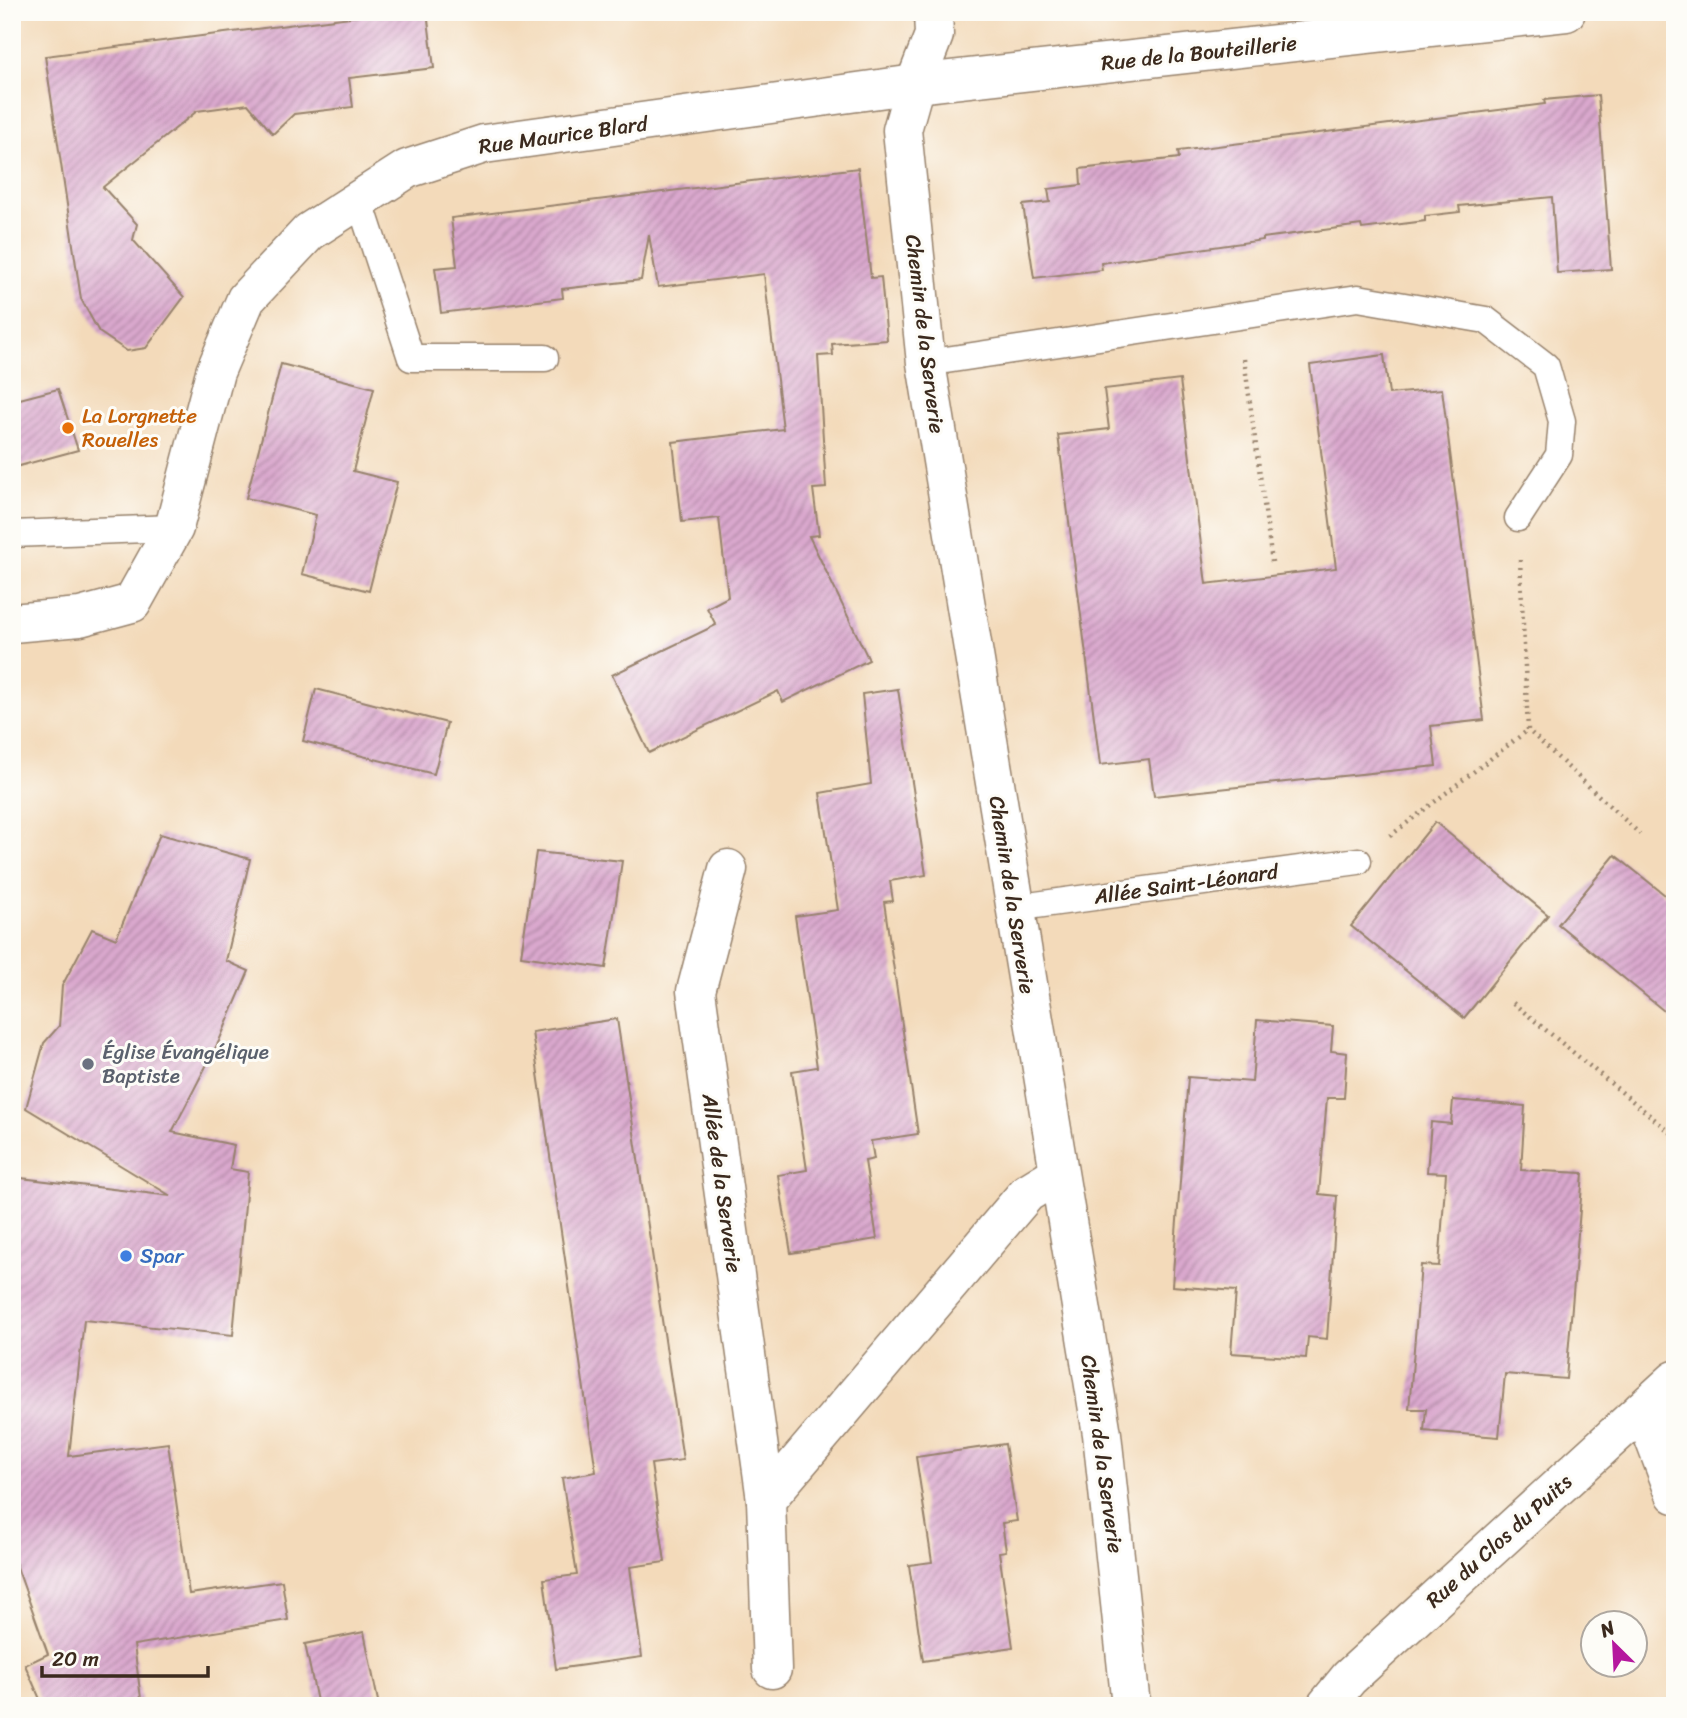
<svg xmlns="http://www.w3.org/2000/svg" width="1687" height="1718" font-family="Sriracha,sans-serif">
	<style>
		.building { fill: url(#building-hatch) }
		.lines { fill: none; stroke-linecap: round; stroke-linejoin: round }
		.service-casing { stroke: #97826c; stroke-width: 29 }
		.minor-casing { stroke: #97826c; stroke-width: 41 }
		.tertiary-casing { stroke: #97826c; stroke-width: 41 }
		.path { stroke: #97826c; stroke-width: 4.5; stroke-dasharray: 2 5; stroke-linecap: butt }
		.service { stroke: #fff; stroke-width: 26 }
		.minor { stroke: #fff; stroke-width: 38 }
		.tertiary { stroke: #fff; stroke-width: 38 }
		.food-dot { fill: #e8710a; stroke: #fdfcf7; stroke-width: 2.5 }
		.worship-dot { fill: #6b7280; stroke: #fdfcf7; stroke-width: 2.5 }
		.shop-dot { fill: #3f7fe0; stroke: #fdfcf7; stroke-width: 2.5 }
		.labels { text-anchor: middle; stroke-width: 6; stroke-linejoin: round; paint-order: stroke }
		.street-label { font-size: 21px; fill: #3b2a1e; stroke: #fdfcf7 }
		.food-label { font-size: 21px; fill: #c56008; stroke: #fdfcf7; text-anchor: start }
		.worship-label { font-size: 21px; fill: #5b616d; stroke: #fdfcf7; text-anchor: start }
		.shop-label { font-size: 21px; fill: #366cbe; stroke: #fdfcf7; text-anchor: start }
	</style>
	<defs>
		<pattern id="building-hatch" width="6" height="6" patternUnits="userSpaceOnUse" patternTransform="scale(1.75)"><rect width="6" height="6" fill="#daa8ce"/><path d="M-1 1l2-2M0 6l6-6M5 7l2-2" fill="none" stroke="#b289a7"/></pattern>
	</defs>
	<rect width="100%" height="100%" fill="#fdfcf7"/>
	<filter id="ink" filterUnits="userSpaceOnUse"><feTurbulence type="fractalNoise" baseFrequency=".0143" numOctaves="2"/><feDisplacementMap in="SourceGraphic" scale="14" xChannelSelector="R" yChannelSelector="G"/><feConvolveMatrix kernelMatrix="1 2 1 2 8 2 1 2 1" color-interpolation-filters="sRGB"/></filter>
	<filter id="wash" filterUnits="userSpaceOnUse"><feTurbulence type="fractalNoise" baseFrequency=".00686" numOctaves="4" result="noise"/><feDisplacementMap in="SourceGraphic" scale="28" xChannelSelector="R" yChannelSelector="G"/><feGaussianBlur stdDeviation="1.57" result="paint"/><feColorMatrix in="noise" values="0 0 0 0 0 0 0 0 0 0 0 0 0 0 0 0 0 1.4 0 .05"/><feComposite in="paint" operator="in"/></filter>
	<g filter="url(#wash)">
		<rect width="100%" height="100%" fill="#f3daba"/>
		<g id="blocks">
			<g class="building">
				<path d="M 390,12 L 427,12 L 434,68 L 349,78 L 353,107 L 294,114 L 273,134 L 248,104 L 197,111 L 103,187 L 137,224 L 133,240 L 184,297 L 146,348 L 127,351 L 99,332 L 81,299 L 45,56 Z"/>
				<path d="M 1598,95 L 1611,269 L 1557,273 L 1552,197 L 1459,206 L 1460,212 L 1425,216 L 1425,221 L 1362,229 L 1361,225 L 1263,238 L 1263,240 L 1101,263 L 1102,270 L 1034,278 L 1023,205 L 1050,202 L 1048,189 L 1081,185 L 1080,169 L 1179,158 L 1178,151 L 1545,104 L 1544,100 Z"/>
				<path d="M 858,168 L 871,278 L 881,277 L 887,340 L 832,344 L 833,355 L 818,356 L 826,488 L 813,489 L 819,535 L 809,536 L 869,660 L 783,702 L 778,691 L 649,753 L 612,675 L 716,625 L 707,608 L 728,597 L 719,518 L 682,522 L 673,442 L 783,429 L 764,274 L 658,287 L 649,235 L 641,280 L 562,289 L 563,298 L 441,313 L 435,268 L 457,266 L 451,218 Z"/>
				<path d="M 1384,355 L 1389,394 L 1442,389 L 1484,720 L 1431,726 L 1436,766 L 1154,796 L 1149,759 L 1100,765 L 1058,435 L 1109,429 L 1104,389 L 1180,380 L 1206,584 L 1336,568 L 1310,365 Z"/>
				<path d="M 281,364 L 374,388 L 353,471 L 397,482 L 369,591 L 302,574 L 316,515 L 246,498 Z"/>
				<path d="M 58,389 L 78,450 L 12,468 L 12,401 Z"/>
				<path d="M 316,689 L 447,723 L 434,774 L 303,741 Z"/>
				<path d="M 898,689 L 926,875 L 890,881 L 893,901 L 884,902 L 918,1134 L 871,1141 L 874,1159 L 865,1161 L 877,1239 L 791,1253 L 778,1175 L 807,1170 L 792,1071 L 817,1067 L 795,916 L 838,910 L 820,793 L 871,784 L 862,694 Z"/>
				<path d="M 1435,822 L 1548,915 L 1464,1018 L 1351,926 Z"/>
				<path d="M 160,834 L 250,859 L 226,961 L 249,971 L 219,1041 L 172,1132 L 234,1145 L 230,1169 L 248,1172 L 233,1335 L 84,1320 L 69,1456 L 168,1443 L 189,1594 L 282,1581 L 288,1620 L 134,1645 L 142,1706 L 43,1706 L 25,1665 L 48,1654 L 12,1553 L 12,1177 L 171,1196 L 26,1108 L 44,1043 L 59,1026 L 62,986 L 92,929 L 116,939 Z"/>
				<path d="M 536,852 L 622,861 L 606,968 L 521,956 Z"/>
				<path d="M 1615,855 L 1675,903 L 1675,1020 L 1558,924 Z"/>
				<path d="M 617,1019 L 683,1460 L 651,1464 L 665,1562 L 630,1567 L 642,1657 L 556,1669 L 544,1579 L 577,1575 L 562,1478 L 596,1472 L 532,1032 Z"/>
				<path d="M 1257,1020 L 1333,1026 L 1331,1051 L 1347,1053 L 1344,1098 L 1327,1098 L 1319,1194 L 1337,1196 L 1327,1339 L 1308,1337 L 1306,1358 L 1231,1353 L 1236,1291 L 1172,1286 L 1188,1077 L 1252,1082 Z"/>
				<path d="M 1453,1100 L 1525,1106 L 1521,1170 L 1583,1173 L 1566,1379 L 1505,1374 L 1499,1437 L 1424,1431 L 1426,1409 L 1409,1409 L 1421,1265 L 1439,1266 L 1446,1173 L 1427,1172 L 1431,1122 L 1451,1124 Z"/>
				<path d="M 1005,1444 L 1017,1521 L 1002,1523 L 1006,1551 L 999,1552 L 1013,1647 L 923,1661 L 909,1565 L 932,1562 L 916,1457 Z"/>
				<path d="M 364,1632 L 379,1706 L 318,1706 L 305,1644 Z"/>
			</g>
		</g>
	</g>
	<g filter="url(#ink)">
		<use href="#blocks" fill-opacity="0" stroke="#97826c" stroke-width="2"/>
		<g class="lines">
			<defs>
				<g id="service">
					<path d="M 359,199 L 411,358 L 545,358"/>
					<path d="M 926,363 L 1358,298 L 1486,320 L 1546,366 L 1562,421 L 1559,455 L 1518,518"/>
					<path d="M 12,534 L 174,528"/>
					<path d="M 1014,908 L 1358,861"/>
				</g>
				<g id="minor">
					<path d="M 933,12 L 934,35 L 915,84 L 902,130 L 926,363 L 1102,1434 L 1131,1706"/>
					<path d="M 728,869 L 696,991 L 766,1500"/>
					<path d="M 1643,1409 L 1675,1494"/>
					<path d="M 772,1669 L 766,1500 L 1027,1193 L 1058,1174"/>
					<path d="M 1326,1706 L 1349,1678 L 1675,1380"/>
				</g>
				<path id="tertiary" d="M 12,623 L 80,617 L 132,603 L 174,528 L 215,372 L 246,299 L 309,232 L 407,169 L 484,144 L 915,84 L 1566,12"/>
			</defs>
			<use href="#service" class="service-casing"/>
			<use href="#minor" class="minor-casing"/>
			<use href="#tertiary" class="tertiary-casing"/>
			<g class="path">
				<path d="M 1244,359 L 1272,562"/>
				<path d="M 1520,560 L 1528,730 L 1640,834"/>
				<path d="M 1390,836 L 1528,730"/>
				<path d="M 1513,1003 L 1675,1136"/>
			</g>
			<use href="#service" class="service"/>
			<use href="#minor" class="minor"/>
			<use href="#tertiary" class="tertiary"/>
		</g>
	</g>
	<circle class="food-dot" cx="68" cy="428" r="7"/>
	<circle class="worship-dot" cx="88" cy="1064" r="7"/>
	<circle class="shop-dot" cx="126" cy="1256" r="7"/>
	<g class="labels">
		<g class="street-label">
			<text transform="translate(1199 53) rotate(-6)" y="7">Rue de la Bouteillerie</text>
			<text transform="translate(563 135) rotate(-8)" y="7">Rue Maurice Blard</text>
			<text transform="translate(925 334) rotate(83)" y="7">Chemin de la Serverie</text>
			<text transform="translate(1186 884) rotate(-8)" y="7">Allée Saint-Léonard</text>
			<text transform="translate(1012 895) rotate(81)" y="7">Chemin de la Serverie</text>
			<text transform="translate(722 1183) rotate(82)" y="7">Allée de la Serverie</text>
			<text transform="translate(1102 1454) rotate(82)" y="7">Chemin de la Serverie</text>
			<text transform="translate(1499 1541) rotate(-42)" y="7">Rue du Clos du Puits</text>
		</g>
		<g class="food-label">
			<text x="82" y="423">La Lorgnette<tspan x="82" dy="24">Rouelles</tspan></text>
		</g>
		<g class="worship-label">
			<text x="102" y="1059">Église Évangélique<tspan x="102" dy="24">Baptiste</tspan></text>
		</g>
		<g class="shop-label">
			<text x="140" y="1263">Spar</text>
		</g>
	</g>
	<rect width="1687" height="1718" fill="none" stroke="#fdfcf7" stroke-width="42"/>
	<g transform="translate(1614 1644) rotate(336)"><circle r="33" fill="#fdfcf7" stroke="#afa8a0" stroke-width="2"/>
	<path d="M0-5L12 26L0 18L-12 26Z" fill="#b5179e"/>
	<text y="-10" font-size="19" font-weight="bold" text-anchor="middle" fill="#3b2a1e">N</text>
	</g>
	<path d="M42 1666v10h166v-10" fill="none" stroke="#3b2a1e" stroke-width="3.5"/>
	<text x="52" y="1666" font-size="21" fill="#3b2a1e" stroke="#fdfcf7" stroke-width="5" paint-order="stroke">20 m</text>
</svg>
